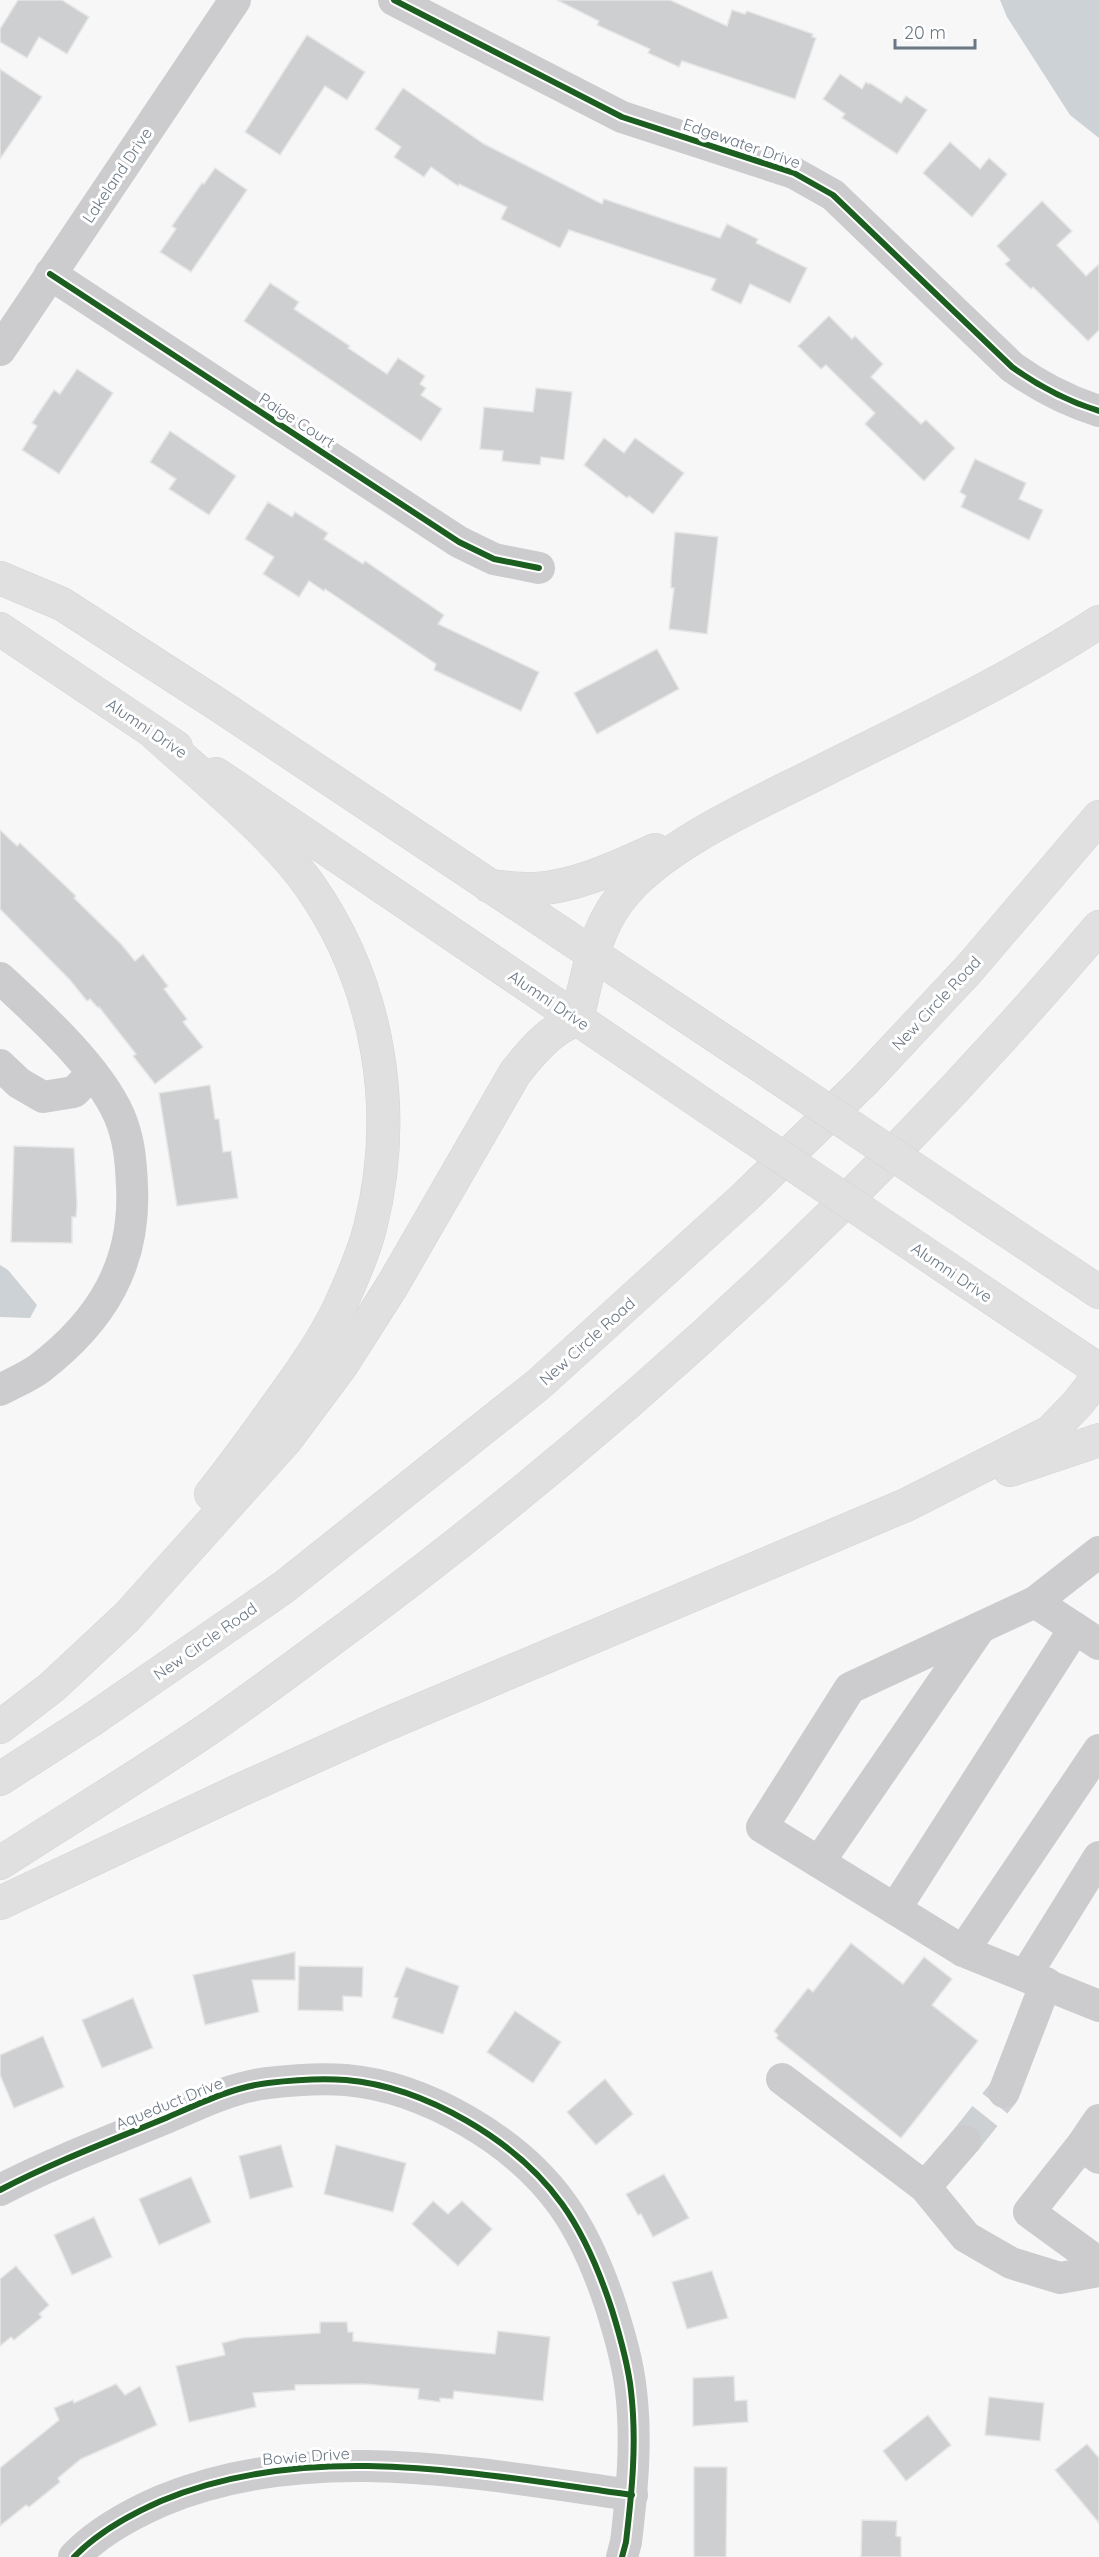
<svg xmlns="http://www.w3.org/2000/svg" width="1099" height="2557" font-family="Quicksand,sans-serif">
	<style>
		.water { fill: #ccd2d5 }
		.building { fill: #cecfd0; stroke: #e6e6e6; stroke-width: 1.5 }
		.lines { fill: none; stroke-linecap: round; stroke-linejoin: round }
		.minor-tunnel { stroke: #cdd1d4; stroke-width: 32; stroke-dasharray: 32 16; stroke-linecap: butt }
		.major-casing { stroke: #d3d4d5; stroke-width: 34 }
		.highway-casing { stroke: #d3d4d4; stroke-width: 34 }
		.minor { stroke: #ccccce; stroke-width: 32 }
		.major { stroke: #e0e0e1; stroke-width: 33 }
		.highway { stroke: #e0e0e1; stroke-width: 33 }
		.major-bridge-casing { stroke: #d3d4d5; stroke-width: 34; stroke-linecap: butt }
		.major-bridge { stroke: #e0e0e1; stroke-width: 33 }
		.cycleway-casing { stroke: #fff; stroke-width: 10 }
		.cycleway { stroke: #1b5e20; stroke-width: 6 }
		.labels { text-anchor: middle; stroke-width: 6; stroke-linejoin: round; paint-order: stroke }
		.street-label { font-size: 16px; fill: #6a7784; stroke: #fff }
	</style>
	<rect width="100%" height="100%" fill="#f7f7f7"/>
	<g class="water">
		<path d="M 1000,0 L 1099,0 L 1099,138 L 1070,115 L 1007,17 Z"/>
		<path d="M 0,1265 L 8,1270 L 37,1305 L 30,1318 L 0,1317 Z"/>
	</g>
	<g class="building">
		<path d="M 18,0 L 62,0 L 89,17 L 67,54 L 39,37 L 27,58 L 0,42 L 0,29 Z"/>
		<path d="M 557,0 L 670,0 L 727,26 L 732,10 L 745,14 L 747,11 L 813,34 L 812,37 L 816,38 L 795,99 L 682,61 L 679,67 L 648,53 L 650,49 L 597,25 L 599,21 Z"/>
		<path d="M 307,35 L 365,72 L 347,100 L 325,86 L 280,155 L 245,132 Z"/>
		<path d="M 0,69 L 42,97 L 0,159 Z"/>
		<path d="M 840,74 L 862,89 L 866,82 L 869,84 L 870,83 L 901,103 L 906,96 L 927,110 L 897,154 L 842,118 L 845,114 L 823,99 Z"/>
		<path d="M 403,88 L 484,144 L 602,204 L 604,199 L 720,238 L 727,224 L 758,239 L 756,243 L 807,268 L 790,303 L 750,284 L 741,304 L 711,290 L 716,279 L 569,230 L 560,248 L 501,219 L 507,207 L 459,184 L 458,186 L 431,167 L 424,177 L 394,157 L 401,147 L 375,129 Z"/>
		<path d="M 950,142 L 980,169 L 989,158 L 1007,174 L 972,217 L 923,173 Z"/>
		<path d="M 215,168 L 247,190 L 191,272 L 160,252 L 176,229 L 172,226 L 202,183 L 204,184 Z"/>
		<path d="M 1042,201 L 1072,231 L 1057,245 L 1086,276 L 1099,264 L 1099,330 L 1088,341 L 1033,287 L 1031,289 L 1005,264 L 1010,260 L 997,246 Z"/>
		<path d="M 270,283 L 299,302 L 294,309 L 350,346 L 348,348 L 387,374 L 398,358 L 425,376 L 420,384 L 426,388 L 421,395 L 442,409 L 421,441 L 244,321 Z"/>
		<path d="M 829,316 L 852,339 L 855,336 L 883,364 L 871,377 L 921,424 L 926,420 L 955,448 L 924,481 L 865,424 L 875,413 L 826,365 L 821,369 L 798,346 Z"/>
		<path d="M 77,369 L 113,393 L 59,474 L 22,450 L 37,426 L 32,423 L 54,390 L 60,394 Z"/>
		<path d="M 536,388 L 572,392 L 564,460 L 541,457 L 540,465 L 502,461 L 503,451 L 480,449 L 484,407 L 533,412 Z"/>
		<path d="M 170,431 L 236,476 L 209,515 L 169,489 L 176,479 L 150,462 Z"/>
		<path d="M 604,438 L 624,453 L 635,438 L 684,473 L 653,514 L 629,496 L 627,498 L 584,465 Z"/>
		<path d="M 975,459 L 1026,483 L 1019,499 L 1043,510 L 1029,540 L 961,507 L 966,496 L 960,492 Z"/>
		<path d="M 268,502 L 292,517 L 295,512 L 328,533 L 324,539 L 363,564 L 365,561 L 444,615 L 438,624 L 539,672 L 521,711 L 434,670 L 436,664 L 325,589 L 324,591 L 309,581 L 299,597 L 263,574 L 274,557 L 245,539 Z"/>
		<path d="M 675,532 L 718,537 L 707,634 L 669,629 L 674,588 L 671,588 L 671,579 Z"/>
		<path d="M 657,649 L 679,689 L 597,734 L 574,693 Z"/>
		<path d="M 0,830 L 17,846 L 20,843 L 76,896 L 74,898 L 121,944 L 135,961 L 143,954 L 168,986 L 164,989 L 187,1019 L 183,1022 L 203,1047 L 155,1084 L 133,1056 L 136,1054 L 99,1007 L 98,1008 L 90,999 L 87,1001 L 70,980 L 0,909 Z"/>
		<path d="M 210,1085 L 215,1119 L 219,1119 L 223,1152 L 231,1151 L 238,1198 L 177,1206 L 159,1093 Z"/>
		<path d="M 14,1146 L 74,1148 L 77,1205 L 76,1217 L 72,1217 L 72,1243 L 11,1242 Z"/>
		<path d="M 851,1943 L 903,1984 L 924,1957 L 952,1979 L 932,2005 L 978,2041 L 901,2138 L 776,2038 L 778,2035 L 774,2031 L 808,1988 L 813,1992 Z"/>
		<path d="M 295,1952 L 295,1980 L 252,1980 L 259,2012 L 205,2025 L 193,1975 Z"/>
		<path d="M 299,1966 L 363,1967 L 362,1997 L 343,1996 L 343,2011 L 298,2010 Z"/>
		<path d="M 406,1967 L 459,1986 L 443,2034 L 392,2018 L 398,1998 L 394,1997 Z"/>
		<path d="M 133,1998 L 153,2048 L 102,2068 L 82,2020 Z"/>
		<path d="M 515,2011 L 561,2042 L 533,2083 L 487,2052 Z"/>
		<path d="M 43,2036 L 64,2087 L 14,2108 L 0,2075 L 0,2055 Z"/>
		<path d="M 605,2079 L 633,2114 L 596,2145 L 567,2112 Z"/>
		<path d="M 281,2145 L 293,2187 L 250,2199 L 239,2156 Z"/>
		<path d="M 336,2145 L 406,2163 L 393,2212 L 324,2194 Z"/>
		<path d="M 664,2174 L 689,2218 L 653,2237 L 641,2214 L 638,2215 L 626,2194 Z"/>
		<path d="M 191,2177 L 211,2222 L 159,2245 L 139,2199 Z"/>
		<path d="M 433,2201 L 448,2214 L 462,2201 L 492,2229 L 458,2266 L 412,2224 Z"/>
		<path d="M 94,2217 L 112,2257 L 72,2275 L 54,2235 Z"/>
		<path d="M 16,2266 L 49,2305 L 39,2314 L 42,2317 L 25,2331 L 14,2340 L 11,2337 L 0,2346 L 0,2279 Z"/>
		<path d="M 712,2271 L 728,2318 L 687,2329 L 672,2282 Z"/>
		<path d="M 320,2322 L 347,2322 L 348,2332 L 353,2332 L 353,2341 L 495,2354 L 498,2331 L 550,2337 L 543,2401 L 454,2391 L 453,2399 L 440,2398 L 440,2402 L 418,2399 L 419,2389 L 364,2384 L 295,2385 L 295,2390 L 253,2393 L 256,2407 L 189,2422 L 176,2366 L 225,2355 L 222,2343 L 242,2338 L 320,2333 Z"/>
		<path d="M 734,2376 L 735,2401 L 747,2400 L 748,2422 L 693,2426 L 693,2378 Z"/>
		<path d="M 116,2384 L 125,2395 L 140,2386 L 157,2425 L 81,2459 L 58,2478 L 60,2482 L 29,2507 L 26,2505 L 0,2526 L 0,2468 L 59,2420 L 54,2408 L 73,2400 L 74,2403 Z"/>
		<path d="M 989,2397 L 1044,2403 L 1040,2441 L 985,2435 Z"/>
		<path d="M 928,2415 L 951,2445 L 906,2481 L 883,2451 Z"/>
		<path d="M 1087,2444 L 1099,2458 L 1099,2523 L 1055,2470 Z"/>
		<path d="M 694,2467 L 727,2467 L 726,2557 L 694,2557 Z"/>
		<path d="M 862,2520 L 897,2521 L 896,2536 L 901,2537 L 901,2557 L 861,2557 Z"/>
	</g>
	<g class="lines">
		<path class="minor-tunnel" d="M 965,2141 L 1004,2092"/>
		<defs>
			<g id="major">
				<path d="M 0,578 L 62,604 L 217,704 L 752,1060"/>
				<path d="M 0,629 L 176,747"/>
				<path d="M 216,774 L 707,1107"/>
				<path d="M 968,1205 L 1099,1292"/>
				<path d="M 920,1250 L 1099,1370"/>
			</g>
			<g id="highway">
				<path d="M 152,731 C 202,777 272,832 310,886 C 379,985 400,1111 370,1228 C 363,1255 351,1282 339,1308 C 321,1345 297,1378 273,1411 C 253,1439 233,1467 211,1494"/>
				<path d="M 489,886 C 504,887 521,890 536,889 C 578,886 617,867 655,850"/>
				<path d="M 1010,1470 L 1099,1440"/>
				<path d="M 0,1727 L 52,1687 L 127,1617 L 285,1441 L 341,1366 L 392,1286 L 515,1073 C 533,1050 550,1030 577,1019 C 587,979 593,934 619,900 C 658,847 756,804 816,774 C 911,726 1009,681 1099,622"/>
				<path d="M 0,1779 L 90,1721 L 284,1587 L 539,1384 L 745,1197 L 864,1081 L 969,969 L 1099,817"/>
				<path d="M 0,1863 C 71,1817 144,1773 214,1725 C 250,1700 285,1674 320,1648 C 606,1439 870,1197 1099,927"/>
				<path d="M 0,1903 L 238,1791 L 382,1726 L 906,1505 L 1050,1432 L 1078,1403 L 1099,1376"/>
			</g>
		</defs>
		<use href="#major" class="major-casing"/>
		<use href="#highway" class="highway-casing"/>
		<g class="minor">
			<path d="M 394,0 L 622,117 L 794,173 L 833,195 L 1012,367 C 1040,387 1067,401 1099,411"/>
			<path d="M 50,274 L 459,542 L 494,559 L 539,568"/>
			<path d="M 0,350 L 235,0"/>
			<path d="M 0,978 C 39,1014 97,1066 119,1115 C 129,1138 131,1161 132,1186 C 136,1265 101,1321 40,1368 C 28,1377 13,1383 0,1390"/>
			<path d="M 0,1065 L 19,1083 L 43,1097 L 74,1092 L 92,1074"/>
			<path d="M 1099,1552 L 1035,1602 L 850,1688 L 762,1827 L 963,1951 L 1099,2006"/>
			<path d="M 1035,1602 L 1099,1644"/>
			<path d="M 819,1862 L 980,1628"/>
			<path d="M 895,1909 L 1075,1628"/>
			<path d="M 963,1951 L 1099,1750"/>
			<path d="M 1025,1976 L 1099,1857"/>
			<path d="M 782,2079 L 925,2187 L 966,2237 L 1011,2263 L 1060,2278 L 1099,2271"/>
			<path d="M 1004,2092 L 1046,1983"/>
			<path d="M 1082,2145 L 1099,2120"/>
			<path d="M 1099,2158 L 1082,2145 L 1029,2212 L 1099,2263"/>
			<path d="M 925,2187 L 965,2141"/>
			<path d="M 0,2190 C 54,2162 110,2141 166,2118 C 198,2104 233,2087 268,2083 C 293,2080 320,2078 346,2080 C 425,2087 516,2140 562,2204 C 585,2236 600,2273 612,2310 C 620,2336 628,2363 631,2391 C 637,2442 632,2491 626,2542 L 622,2557"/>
			<path d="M 74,2557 C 98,2532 129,2515 161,2501 C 309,2439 478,2474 632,2495"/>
		</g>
		<use href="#major" class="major"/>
		<use href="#highway" class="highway"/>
		<defs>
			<g id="major-bridge">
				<path d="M 752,1060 L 968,1205"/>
				<path d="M 707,1107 L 920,1250"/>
			</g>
		</defs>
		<use href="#major-bridge" class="major-bridge-casing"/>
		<use href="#major-bridge" class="major-bridge"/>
		<defs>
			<g id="cycleway">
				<path d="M 394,0 L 622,117 L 794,173 L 833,195 L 1012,367 C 1040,387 1067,401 1099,411"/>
				<path d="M 50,274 L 459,542 L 494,559 L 539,568"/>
				<path d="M 0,2190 C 54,2162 110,2141 166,2118 C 198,2104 233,2087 268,2083 C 293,2080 320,2078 346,2080 C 425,2087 516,2140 562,2204 C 585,2236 600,2273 612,2310 C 620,2336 628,2363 631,2391 C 637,2442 632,2491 626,2542 L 622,2557"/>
				<path d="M 74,2557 C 98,2532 129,2515 161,2501 C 309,2439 478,2474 632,2495"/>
			</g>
		</defs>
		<use href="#cycleway" class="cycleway-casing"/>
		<use href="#cycleway" class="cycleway"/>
	</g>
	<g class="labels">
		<g class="street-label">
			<text transform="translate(742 143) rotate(19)" y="6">Edgewater Drive</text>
			<text transform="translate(117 175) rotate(-56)" y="6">Lakeland Drive</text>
			<text transform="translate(297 420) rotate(33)" y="6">Paige Court</text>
			<text transform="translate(147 728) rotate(34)" y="6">Alumni Drive</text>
			<text transform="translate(549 1000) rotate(34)" y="6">Alumni Drive</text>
			<text transform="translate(936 1003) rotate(-47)" y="6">New Circle Road</text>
			<text transform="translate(952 1272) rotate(34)" y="6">Alumni Drive</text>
			<text transform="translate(587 1341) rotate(-42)" y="6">New Circle Road</text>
			<text transform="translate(205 1641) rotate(-35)" y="6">New Circle Road</text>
			<text transform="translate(169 2103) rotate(-22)" y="6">Aqueduct Drive</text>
			<text transform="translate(306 2456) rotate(-4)" y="6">Bowie Drive</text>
		</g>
	</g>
	<path d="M895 39v9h80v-9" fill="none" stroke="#6a7784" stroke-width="3"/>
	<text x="904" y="39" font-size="18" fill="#6a7784" stroke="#ffffff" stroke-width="4.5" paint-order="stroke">20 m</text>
</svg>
